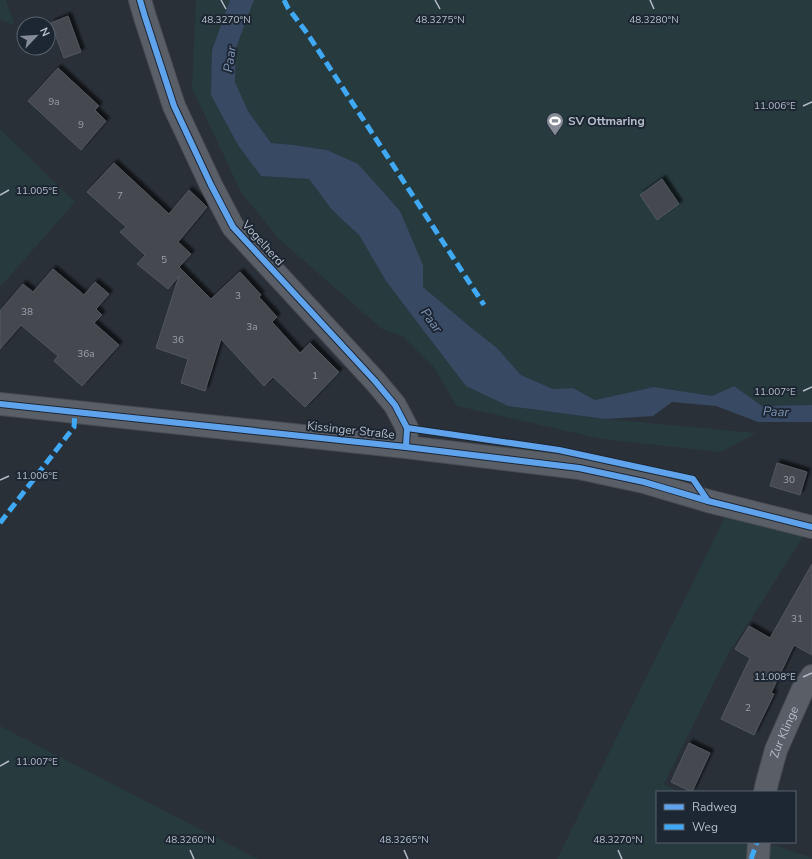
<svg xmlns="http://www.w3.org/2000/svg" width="812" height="859" font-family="'Nunito Sans',sans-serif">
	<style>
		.green { fill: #273a3e }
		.water { fill: #384963 }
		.building { fill: #444950; stroke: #52575f; filter: url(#shadow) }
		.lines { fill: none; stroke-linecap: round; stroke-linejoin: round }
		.minor-casing { stroke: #484c53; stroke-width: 24 }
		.minor { stroke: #5a5e66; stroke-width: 22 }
		.quiet { stroke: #3fa9f5; stroke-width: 5; stroke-dasharray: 10 5; stroke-linecap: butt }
		.cycleway-casing { stroke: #1d2633; stroke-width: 8 }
		.cycleway { stroke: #60a3ed; stroke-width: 6 }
		.ticks { fill: none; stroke: #b4bcc9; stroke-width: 1.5 }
		.labels { text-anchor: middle; stroke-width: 4; stroke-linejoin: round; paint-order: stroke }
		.number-label { font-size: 10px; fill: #989fab }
		.poi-label { font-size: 12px; font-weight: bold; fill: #b4bcc9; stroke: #1d2633; text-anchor: start }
		.street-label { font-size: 12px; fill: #b4bcc9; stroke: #1d2633 }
		.water-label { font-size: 13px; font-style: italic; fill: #7c92b1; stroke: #1d2633 }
		.ticks-label { font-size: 10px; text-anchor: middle; fill: #b4bcc9; stroke: #1d2633; stroke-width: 4; stroke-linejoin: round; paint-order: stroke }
	</style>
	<defs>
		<filter id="shadow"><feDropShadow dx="3.5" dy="-3.5" stdDeviation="1" flood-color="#0009"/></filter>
	</defs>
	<rect width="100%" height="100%" fill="#2a3038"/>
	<g class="green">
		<path d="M 0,0 L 6,0 L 15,26 L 0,19 Z"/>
		<path d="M 196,0 L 230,0 L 212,50 L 261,176 L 309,179 L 332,210 L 359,235 L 386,281 L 508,406 L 605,419 L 756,433 L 721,452 L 602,439 L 457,406 L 434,367 L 404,337 L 382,329 L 278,238 L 241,192 L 192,88 Z"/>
		<path d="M 254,0 L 812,0 L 812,405 L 762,406 L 734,386 L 712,396 L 654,387 L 595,400 L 573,388 L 553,389 L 521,375 L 497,348 L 468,325 L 423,287 L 423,265 L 327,150 L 294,145 L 271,143 L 248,111 L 235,82 L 236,48 Z"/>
		<path d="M 0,129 L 75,202 L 0,287 Z"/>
		<path d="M 726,515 L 804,535 L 762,602 L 728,654 L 664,784 L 678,792 L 657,792 L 657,842 L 743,842 L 750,843 L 747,859 L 557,859 Z"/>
		<path d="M 0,726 L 258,859 L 0,859 Z"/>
		<path d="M 765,842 L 812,858 L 812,859 L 765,859 Z"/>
	</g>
	<path class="water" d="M 230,0 L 254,0 L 236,48 L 235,82 L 248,111 L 271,143 L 294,145 L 327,150 L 358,164 L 400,211 L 423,265 L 423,287 L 468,325 L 497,348 L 521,375 L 553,389 L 573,388 L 595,400 L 654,387 L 712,396 L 734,386 L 762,406 L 812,405 L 812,422 L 758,422 L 716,406 L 672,402 L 653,416 L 605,419 L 508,406 L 466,386 L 427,335 L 386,281 L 359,235 L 332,210 L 309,179 L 261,176 L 238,145 L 211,95 L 212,50 Z"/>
	<g class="building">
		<path d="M 68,16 L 81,52 L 64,58 L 51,23 Z"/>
		<path d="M 58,68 L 99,106 L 95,110 L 106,121 L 81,150 L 28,101 Z"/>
		<path d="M 114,163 L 169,214 L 189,190 L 207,207 L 178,242 L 191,254 L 179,267 L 211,299 L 240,272 L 261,295 L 259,297 L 277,317 L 272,322 L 300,353 L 310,343 L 339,372 L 305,407 L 273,377 L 264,386 L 221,339 L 205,391 L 181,383 L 188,359 L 156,348 L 179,276 L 168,289 L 137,264 L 145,255 L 120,232 L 126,227 L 87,192 Z"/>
		<path d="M 662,179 L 679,204 L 657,220 L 640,195 Z"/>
		<path d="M 53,269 L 84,295 L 95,282 L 109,294 L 96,309 L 102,315 L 94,323 L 119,345 L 82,386 L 54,361 L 58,356 L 21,325 L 0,349 L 0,311 L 23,284 L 33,292 Z"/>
		<path d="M 777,463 L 807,472 L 800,495 L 770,486 Z"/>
		<path d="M 812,564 L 812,655 L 794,645 L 771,693 L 774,694 L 754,735 L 721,719 L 750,658 L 735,649 L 749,626 L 770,638 Z"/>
		<path d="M 689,743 L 710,753 L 692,792 L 671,782 Z"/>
	</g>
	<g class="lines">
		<defs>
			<g id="minor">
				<path d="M 140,0 L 145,17 L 174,106 L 211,185 L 233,227 L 375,381 L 395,405 L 407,428 L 406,447"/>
				<path d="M 0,404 L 406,447 L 579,468 L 644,482 L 708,501 L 812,527"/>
				<path id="s1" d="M 765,792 L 767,783 L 776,750 L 802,691 L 812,676"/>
				<path d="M 758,859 L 759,842"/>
			</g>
		</defs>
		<use href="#minor" class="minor-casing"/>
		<use href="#minor" class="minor"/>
		<g class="quiet">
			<path d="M 284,0 L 288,8 L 307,33 L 484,305"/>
			<path d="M 0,523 L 74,427 L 75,413"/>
			<path d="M 751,859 L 757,842"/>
		</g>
		<defs>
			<g id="cycleway">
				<path d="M 140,0 L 145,17 L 174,106 L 211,185 L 233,227 L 375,381 L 395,405 L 407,428 L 406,447"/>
				<path d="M 0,404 L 406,447 L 579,468 L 644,482 L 708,501 L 812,527"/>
				<path d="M 407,428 L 559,450 L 693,479 L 708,501"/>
			</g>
		</defs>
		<use href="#cycleway" class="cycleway-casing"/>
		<use href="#cycleway" class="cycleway"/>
	</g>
	<path class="ticks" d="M 221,0 L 226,9M 435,0 L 440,9M 650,0 L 654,9M 803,106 L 812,102M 0,195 L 9,190M 803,391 L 812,387M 0,480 L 9,476M 803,677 L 812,673M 0,766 L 9,761M 190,850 L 194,859M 404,850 L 408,859M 618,850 L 622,859"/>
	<defs>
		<symbol id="stadium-pin" viewBox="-11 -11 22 30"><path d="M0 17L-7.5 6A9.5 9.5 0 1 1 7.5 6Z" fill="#848b96" stroke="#1d2633"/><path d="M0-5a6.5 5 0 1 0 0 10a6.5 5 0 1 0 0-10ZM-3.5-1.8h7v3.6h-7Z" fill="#fff"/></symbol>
	</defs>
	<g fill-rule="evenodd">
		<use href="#stadium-pin" x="545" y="111" width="20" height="27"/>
	</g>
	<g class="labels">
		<g class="number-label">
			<text x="54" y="105">9a</text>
			<text x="81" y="128">9</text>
			<text x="120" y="199">7</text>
			<text x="164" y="263">5</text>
			<text x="238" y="299">3</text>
			<text x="27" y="315">38</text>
			<text x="252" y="330">3a</text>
			<text x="178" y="343">36</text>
			<text x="86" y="357">36a</text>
			<text x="315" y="379">1</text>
			<text x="789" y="483">30</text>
			<text x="797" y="622">31</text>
			<text x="748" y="711">2</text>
		</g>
		<g class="poi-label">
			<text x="568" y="125">SV Ottmaring</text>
		</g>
		<g class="street-label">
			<text transform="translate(263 243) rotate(48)" y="4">Vogelherd</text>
			<text transform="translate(351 430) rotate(6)" y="4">Kissinger Straße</text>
			<text dy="4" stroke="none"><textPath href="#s1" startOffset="63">Zur Klinge</textPath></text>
		</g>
		<g class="water-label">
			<text transform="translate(229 59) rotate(-82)" y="5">Paar</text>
			<text transform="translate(432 320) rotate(54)" y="5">Paar</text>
			<text transform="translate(776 411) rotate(2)" y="5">Paar</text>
		</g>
	</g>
	<g class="ticks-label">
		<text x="226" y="23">48.3270°N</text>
		<text x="440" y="23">48.3275°N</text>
		<text x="654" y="23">48.3280°N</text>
		<text x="775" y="109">11.006°E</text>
		<text x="37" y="194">11.005°E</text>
		<text x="775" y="395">11.007°E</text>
		<text x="37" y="479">11.006°E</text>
		<text x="775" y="680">11.008°E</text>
		<text x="37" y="765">11.007°E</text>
		<text x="404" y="843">48.3265°N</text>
		<text x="618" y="843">48.3270°N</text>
		<text x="190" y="843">48.3260°N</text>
	</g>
	<rect x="656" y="791" width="140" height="52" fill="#1d2633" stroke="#59626f"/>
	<rect x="664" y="804" width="20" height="6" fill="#60a3ed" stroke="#59626f"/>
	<text x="692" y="811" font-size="12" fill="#b4bcc9">Radweg</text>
	<rect x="664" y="824" width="20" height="6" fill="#3fa9f5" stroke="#59626f"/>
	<text x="692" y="831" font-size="12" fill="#b4bcc9">Weg</text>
	<g transform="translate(36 36) rotate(65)"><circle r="19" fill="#1d2633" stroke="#59626f"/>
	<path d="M0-3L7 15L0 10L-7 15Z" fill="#848b96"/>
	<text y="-6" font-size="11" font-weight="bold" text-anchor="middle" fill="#b4bcc9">N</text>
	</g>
</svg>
